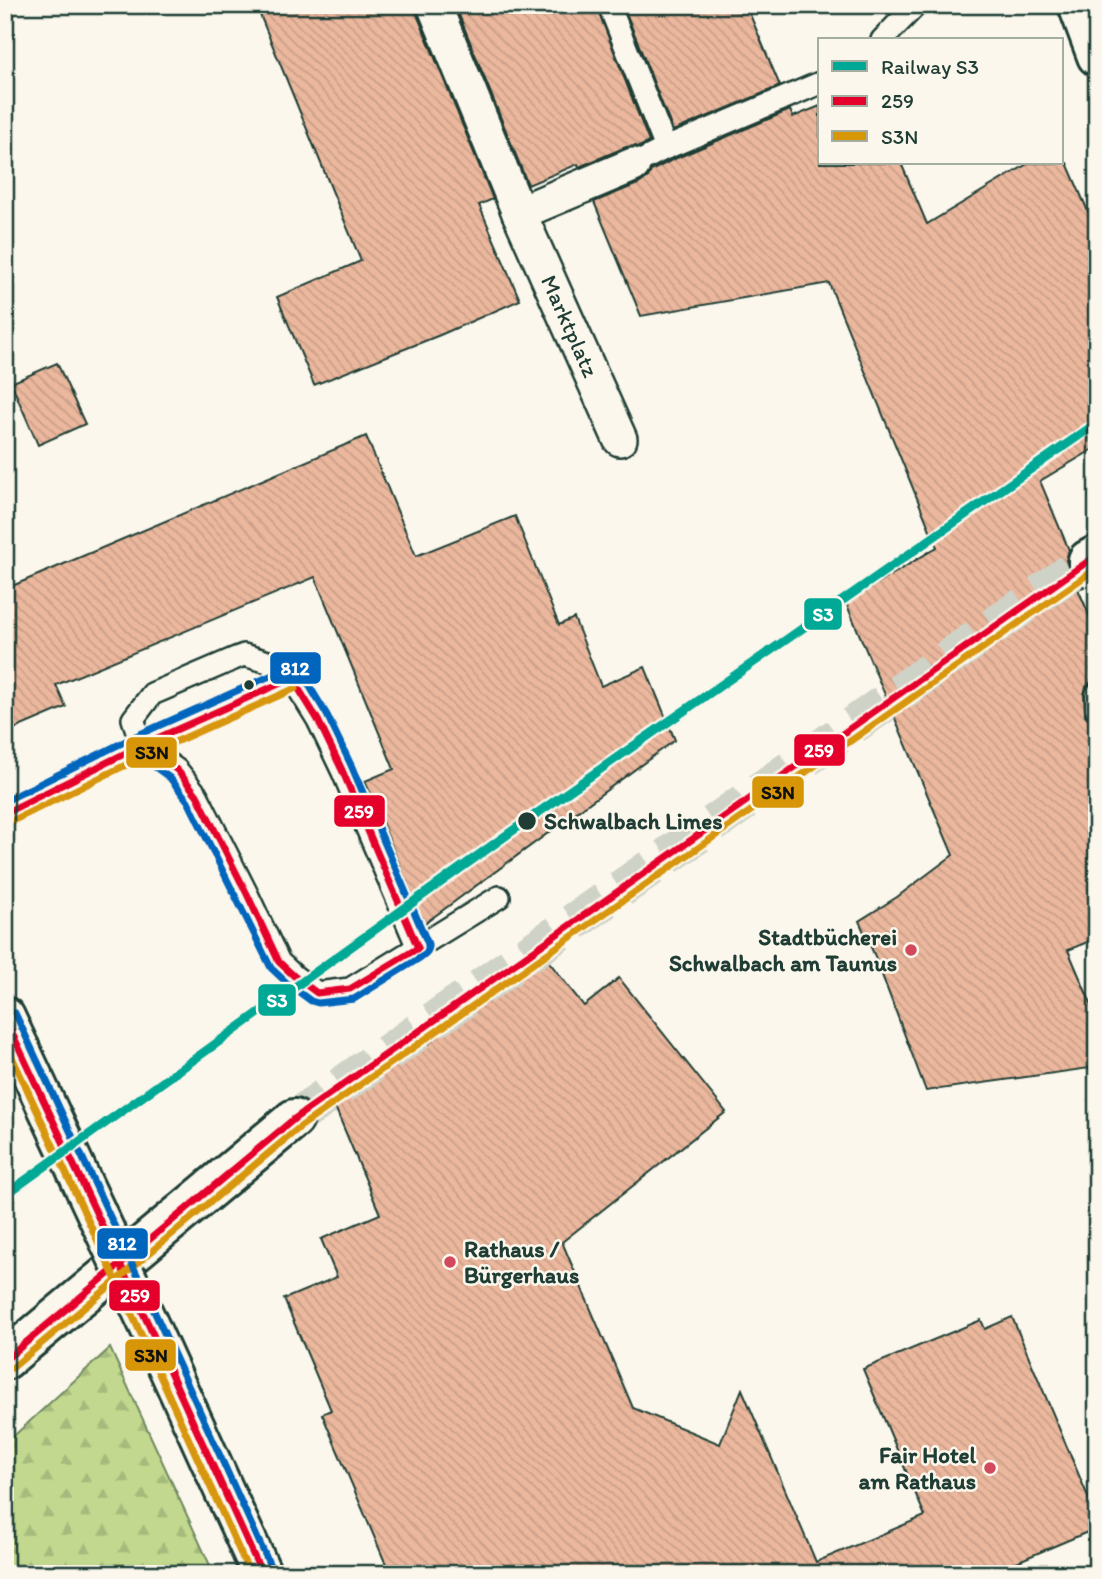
<svg xmlns="http://www.w3.org/2000/svg" width="1102" height="1579" font-family="Itim,sans-serif">
	<style>
		.forest { fill: url(#forest-firs); stroke: #708a61; stroke-width: 2 }
		.building { fill: url(#building-back-hatch); stroke: #1f3d34; stroke-width: 2 }
		.lines { fill: none; stroke-linecap: round; stroke-linejoin: round }
		.secondary-tunnel { stroke: #cfd2c7; stroke-width: 38; stroke-dasharray: 38 19; stroke-linecap: butt }
		.service-casing { stroke: #1f3d34; stroke-width: 26 }
		.pedestrian-casing { stroke: #1f3d34; stroke-width: 38 }
		.minor-casing { stroke: #1f3d34; stroke-width: 44 }
		.tertiary-casing { stroke: #1f3d34; stroke-width: 44 }
		.secondary-casing { stroke: #1f3d34; stroke-width: 44 }
		.service { stroke: #fbf7ec; stroke-width: 21 }
		.pedestrian { stroke: #fbf7ec; stroke-width: 33 }
		.minor { stroke: #fbf7ec; stroke-width: 38 }
		.tertiary { stroke: #fbf7ec; stroke-width: 38 }
		.secondary { stroke: #fbf7ec; stroke-width: 38 }
		.minor-bridge-casing { stroke: #1f3d34; stroke-width: 44; stroke-linecap: butt }
		.minor-bridge { stroke: #fbf7ec; stroke-width: 38 }
		.bus-1-casing { stroke: #fbf7ec; stroke-width: 12 }
		.bus-2-casing { stroke: #fbf7ec; stroke-width: 12 }
		.bus-3-casing { stroke: #fbf7ec; stroke-width: 12 }
		.bus-1 { stroke: #e4002b; stroke-width: 7 }
		.bus-2 { stroke: #d79608; stroke-width: 7 }
		.bus-3 { stroke: #0065bd; stroke-width: 7 }
		.rail-1-casing { stroke: #fbf7ec; stroke-width: 14 }
		.rail-1 { stroke: #00a896; stroke-width: 9 }
		.bus-dot { fill: #1f3d34; stroke: #fbf7ec; stroke-width: 2.5 }
		.poi-dot { fill: #d1495b; stroke: #fbf7ec; stroke-width: 2.5 }
		.labels { text-anchor: middle; stroke-width: 5; stroke-linejoin: round; paint-order: stroke }
		.street-label { font-size: 23px; fill: #1f3d34; stroke: #fbf7ec }
		.stop-label { font-size: 23px; font-weight: bold; fill: #1f3d34; stroke: #fbf7ec; text-anchor: start }
		.poi-label { font-size: 23px; font-weight: bold; fill: #1f3d34; stroke: #fbf7ec; text-anchor: end }
		.line-badge { stroke: #fbf7ec; stroke-width: 2.5 }
		.badge-label { font-size: 19px; text-anchor: middle; font-weight: bold; fill: #fff }
		.pale-badge-label { font-size: 19px; text-anchor: middle; font-weight: bold; fill: #111 }
	</style>
	<defs>
		<pattern id="forest-firs" width="22" height="20" patternUnits="userSpaceOnUse" patternTransform="scale(1.75)"><rect width="22" height="20" fill="#c1d88e"/><path d="M5 1l3.5 6h-7zM16 11l3.5 6h-7z" fill="#a5ba7b"/></pattern>
		<pattern id="building-back-hatch" width="6" height="6" patternUnits="userSpaceOnUse" patternTransform="scale(1.75)"><rect width="6" height="6" fill="#ebb79d"/><path d="M-1 5l2 2M0 0l6 6M5-1l2 2" fill="none" stroke="#c99e88"/></pattern>
	</defs>
	<rect width="100%" height="100%" fill="#fbf7ec"/>
	<filter id="ink" filterUnits="userSpaceOnUse"><feTurbulence type="fractalNoise" baseFrequency=".0143" numOctaves="2"/><feDisplacementMap in="SourceGraphic" scale="14" xChannelSelector="R" yChannelSelector="G"/><feConvolveMatrix kernelMatrix="1 2 1 2 8 2 1 2 1" color-interpolation-filters="sRGB"/></filter>
	<g filter="url(#ink)">
		<path class="forest" d="M 110,1348 L 214,1574 L 5,1574 L 5,1444 Z"/>
		<g class="building">
			<path d="M 256,5 L 415,5 L 416,12 L 493,199 L 479,205 L 520,300 L 440,335 L 314,385 L 277,297 L 361,261 Z"/>
			<path d="M 455,5 L 596,5 L 649,142 L 639,147 L 635,146 L 626,147 L 579,167 L 578,164 L 528,185 Z"/>
			<path d="M 623,5 L 746,5 L 780,86 L 673,131 Z"/>
			<path d="M 820,106 L 820,163 L 901,163 L 927,224 L 1029,163 L 1067,163 L 1097,232 L 1097,447 L 1040,481 L 1069,550 L 1066,560 L 1069,570 L 1076,578 L 1081,580 L 1084,587 L 1078,589 L 1097,633 L 1097,681 L 1091,682 L 1086,687 L 1084,694 L 1085,715 L 1090,720 L 1097,722 L 1097,938 L 1068,950 L 1097,1018 L 1097,1067 L 926,1091 L 874,954 L 859,921 L 897,897 L 953,855 L 846,603 L 937,547 L 829,283 L 641,316 L 594,202 L 640,183 L 648,177 L 651,171 L 672,160 L 790,110 L 793,117 Z"/>
			<path d="M 57,363 L 85,424 L 38,445 L 11,383 Z"/>
			<path d="M 366,436 L 416,556 L 515,516 L 559,625 L 574,618 L 601,686 L 645,667 L 675,740 L 424,924 L 365,781 L 394,769 L 315,577 L 56,685 L 66,707 L 5,733 L 5,589 Z"/>
			<path d="M 542,953 L 584,1006 L 619,978 L 726,1112 L 562,1242 L 633,1408 L 720,1444 L 742,1389 L 816,1562 L 925,1516 L 863,1369 L 981,1320 L 985,1329 L 1012,1317 L 1097,1518 L 1097,1528 L 988,1574 L 390,1574 L 322,1414 L 331,1410 L 284,1299 L 337,1277 L 321,1239 L 380,1214 L 330,1095 L 405,1036 L 418,1052 Z"/>
		</g>
		<g class="lines">
			<path class="secondary-tunnel" d="M 294,1119 L 1088,560"/>
			<defs>
				<g id="service">
					<path d="M 609,5 L 666,148"/>
					<path d="M 882,40 L 916,5"/>
					<path d="M 633,165 L 666,148 L 820,83"/>
					<path d="M 1097,694 L 1097,709"/>
					<path d="M 5,813 L 142,745 L 292,678"/>
					<path d="M 418,948 L 342,770 L 318,720 L 292,678 L 275,664 L 244,655 L 236,658 L 152,694 L 133,719 L 142,745 L 177,770 L 197,795 L 247,894 L 279,962 L 294,976 L 317,993 L 350,989 L 499,897"/>
				</g>
				<g id="pedestrian">
					<path d="M 434,5 L 519,213 L 620,439"/>
					<path d="M 519,213 L 633,165"/>
				</g>
				<g id="minor">
					<path d="M 5,1017 L 19,1047"/>
					<path d="M 151,1330 L 262,1574"/>
				</g>
				<path id="tertiary" d="M 1078,5 L 1097,56"/>
				<g id="secondary">
					<path d="M 1088,560 L 1097,555"/>
					<path d="M 5,1360 L 294,1119"/>
				</g>
			</defs>
			<use href="#service" class="service-casing"/>
			<use href="#pedestrian" class="pedestrian-casing"/>
			<use href="#minor" class="minor-casing"/>
			<use href="#tertiary" class="tertiary-casing"/>
			<use href="#secondary" class="secondary-casing"/>
			<use href="#service" class="service"/>
			<use href="#pedestrian" class="pedestrian"/>
			<use href="#minor" class="minor"/>
			<use href="#tertiary" class="tertiary"/>
			<use href="#secondary" class="secondary"/>
			<defs>
				<path id="minor-bridge" d="M 19,1047 L 151,1330"/>
			</defs>
			<use href="#minor-bridge" class="minor-bridge-casing"/>
			<use href="#minor-bridge" class="minor-bridge"/>
			<defs>
				<g id="bus-1">
					<path d="M 292,678 L 318,720 L 342,770 L 418,948"/>
					<path d="M 142,745 L 177,770 L 197,795 L 247,894 L 279,962 L 294,976 L 317,993 L 350,989 L 418,948"/>
					<path d="M 5,813 L 142,745 L 292,678"/>
					<path d="M 5,1018 L 151,1330 L 262,1574"/>
					<path d="M 5,1360 L 294,1119 L 1097,555"/>
				</g>
				<g id="bus-2">
					<path d="M 10,822 L 146,755 L 296,688"/>
					<path d="M 5,1042 L 141,1334 L 250,1574"/>
					<path d="M 12,1368 L 300,1127 L 1097,568"/>
				</g>
				<g id="bus-3">
					<path d="M 5,801 L 138,735 L 288,668 L 296,668 L 301,672 L 327,715 L 351,765 L 428,944 L 428,950 L 426,954 L 354,999 L 318,1003 L 311,1001 L 288,984 L 271,968 L 188,801 L 170,778 L 141,757"/>
					<path d="M 15,1013 L 161,1326 L 272,1570"/>
				</g>
			</defs>
			<use href="#bus-1" class="bus-1-casing"/>
			<use href="#bus-2" class="bus-2-casing"/>
			<use href="#bus-3" class="bus-3-casing"/>
			<use href="#bus-1" class="bus-1"/>
			<use href="#bus-2" class="bus-2"/>
			<use href="#bus-3" class="bus-3"/>
			<defs>
				<path id="rail-1" d="M 5,1195 L 529,819 L 1097,423"/>
			</defs>
			<use href="#rail-1" class="rail-1-casing"/>
			<use href="#rail-1" class="rail-1"/>
		</g>
	</g>
	<g class="bus-dot">
		<circle cx="249" cy="685" r="6"/>
		<circle cx="527" cy="821" r="10"/>
	</g>
	<g class="poi-dot">
		<circle cx="911" cy="950" r="7"/>
		<circle cx="450" cy="1262" r="7"/>
		<circle cx="990" cy="1468" r="7"/>
	</g>
	<g class="labels">
		<g class="street-label">
			<text transform="translate(570 326) rotate(66)" y="8">Marktplatz</text>
		</g>
		<g class="stop-label">
			<text x="544" y="829">Schwalbach Limes</text>
		</g>
		<g class="poi-label">
			<text x="897" y="945">Stadtbücherei<tspan x="897" dy="26">Schwalbach am Taunus</tspan></text>
			<text x="464" y="1257" text-anchor="start">Rathaus /<tspan x="464" dy="26">Bürgerhaus</tspan></text>
			<text x="976" y="1463">Fair Hotel<tspan x="976" dy="26">am Rathaus</tspan></text>
		</g>
	</g>
	<g class="line-badge">
		<rect x="803" y="597" width="40" height="34" rx="7" fill="#00a896"/>
		<rect x="269" y="651" width="53" height="34" rx="7" fill="#0065bd"/>
		<rect x="793" y="733" width="53" height="34" rx="7" fill="#e4002b"/>
		<rect x="125" y="736" width="53" height="33" rx="7" fill="#d79608"/>
		<rect x="751" y="775" width="54" height="34" rx="7" fill="#d79608"/>
		<rect x="333" y="794" width="53" height="34" rx="7" fill="#e4002b"/>
		<rect x="257" y="983" width="40" height="34" rx="7" fill="#00a896"/>
		<rect x="96" y="1227" width="53" height="33" rx="7" fill="#0065bd"/>
		<rect x="108" y="1279" width="53" height="33" rx="7" fill="#e4002b"/>
		<rect x="124" y="1338" width="53" height="34" rx="7" fill="#d79608"/>
	</g>
	<g class="badge-label">
		<text x="823" y="621">S3</text>
		<text x="295" y="675">812</text>
		<text x="819" y="757">259</text>
		<text x="359" y="818">259</text>
		<text x="277" y="1007">S3</text>
		<text x="122" y="1250">812</text>
		<text x="135" y="1302">259</text>
	</g>
	<g class="pale-badge-label">
		<text x="152" y="759">S3N</text>
		<text x="778" y="799">S3N</text>
		<text x="151" y="1362">S3N</text>
	</g>
	<rect width="1102" height="1579" fill="none" stroke="#fbf7ec" stroke-width="28"/>
	<rect x="14" y="14" width="1074" height="1551" fill="none" stroke="#1f3d34" stroke-width="2.5" filter="url(#ink)"/>
	<rect x="818" y="38" width="245" height="126" fill="#fbf7ec" stroke="#a3ada2" stroke-width="2"/>
	<rect x="832" y="61" width="35" height="10" fill="#00a896" stroke="#a3ada2" stroke-width="2"/>
	<text x="881" y="74" font-size="21" fill="#1f3d34">Railway S3</text>
	<rect x="832" y="96" width="35" height="10" fill="#e4002b" stroke="#a3ada2" stroke-width="2"/>
	<text x="881" y="108" font-size="21" fill="#1f3d34">259</text>
	<rect x="832" y="131" width="35" height="10" fill="#d79608" stroke="#a3ada2" stroke-width="2"/>
	<text x="881" y="144" font-size="21" fill="#1f3d34">S3N</text>
</svg>
